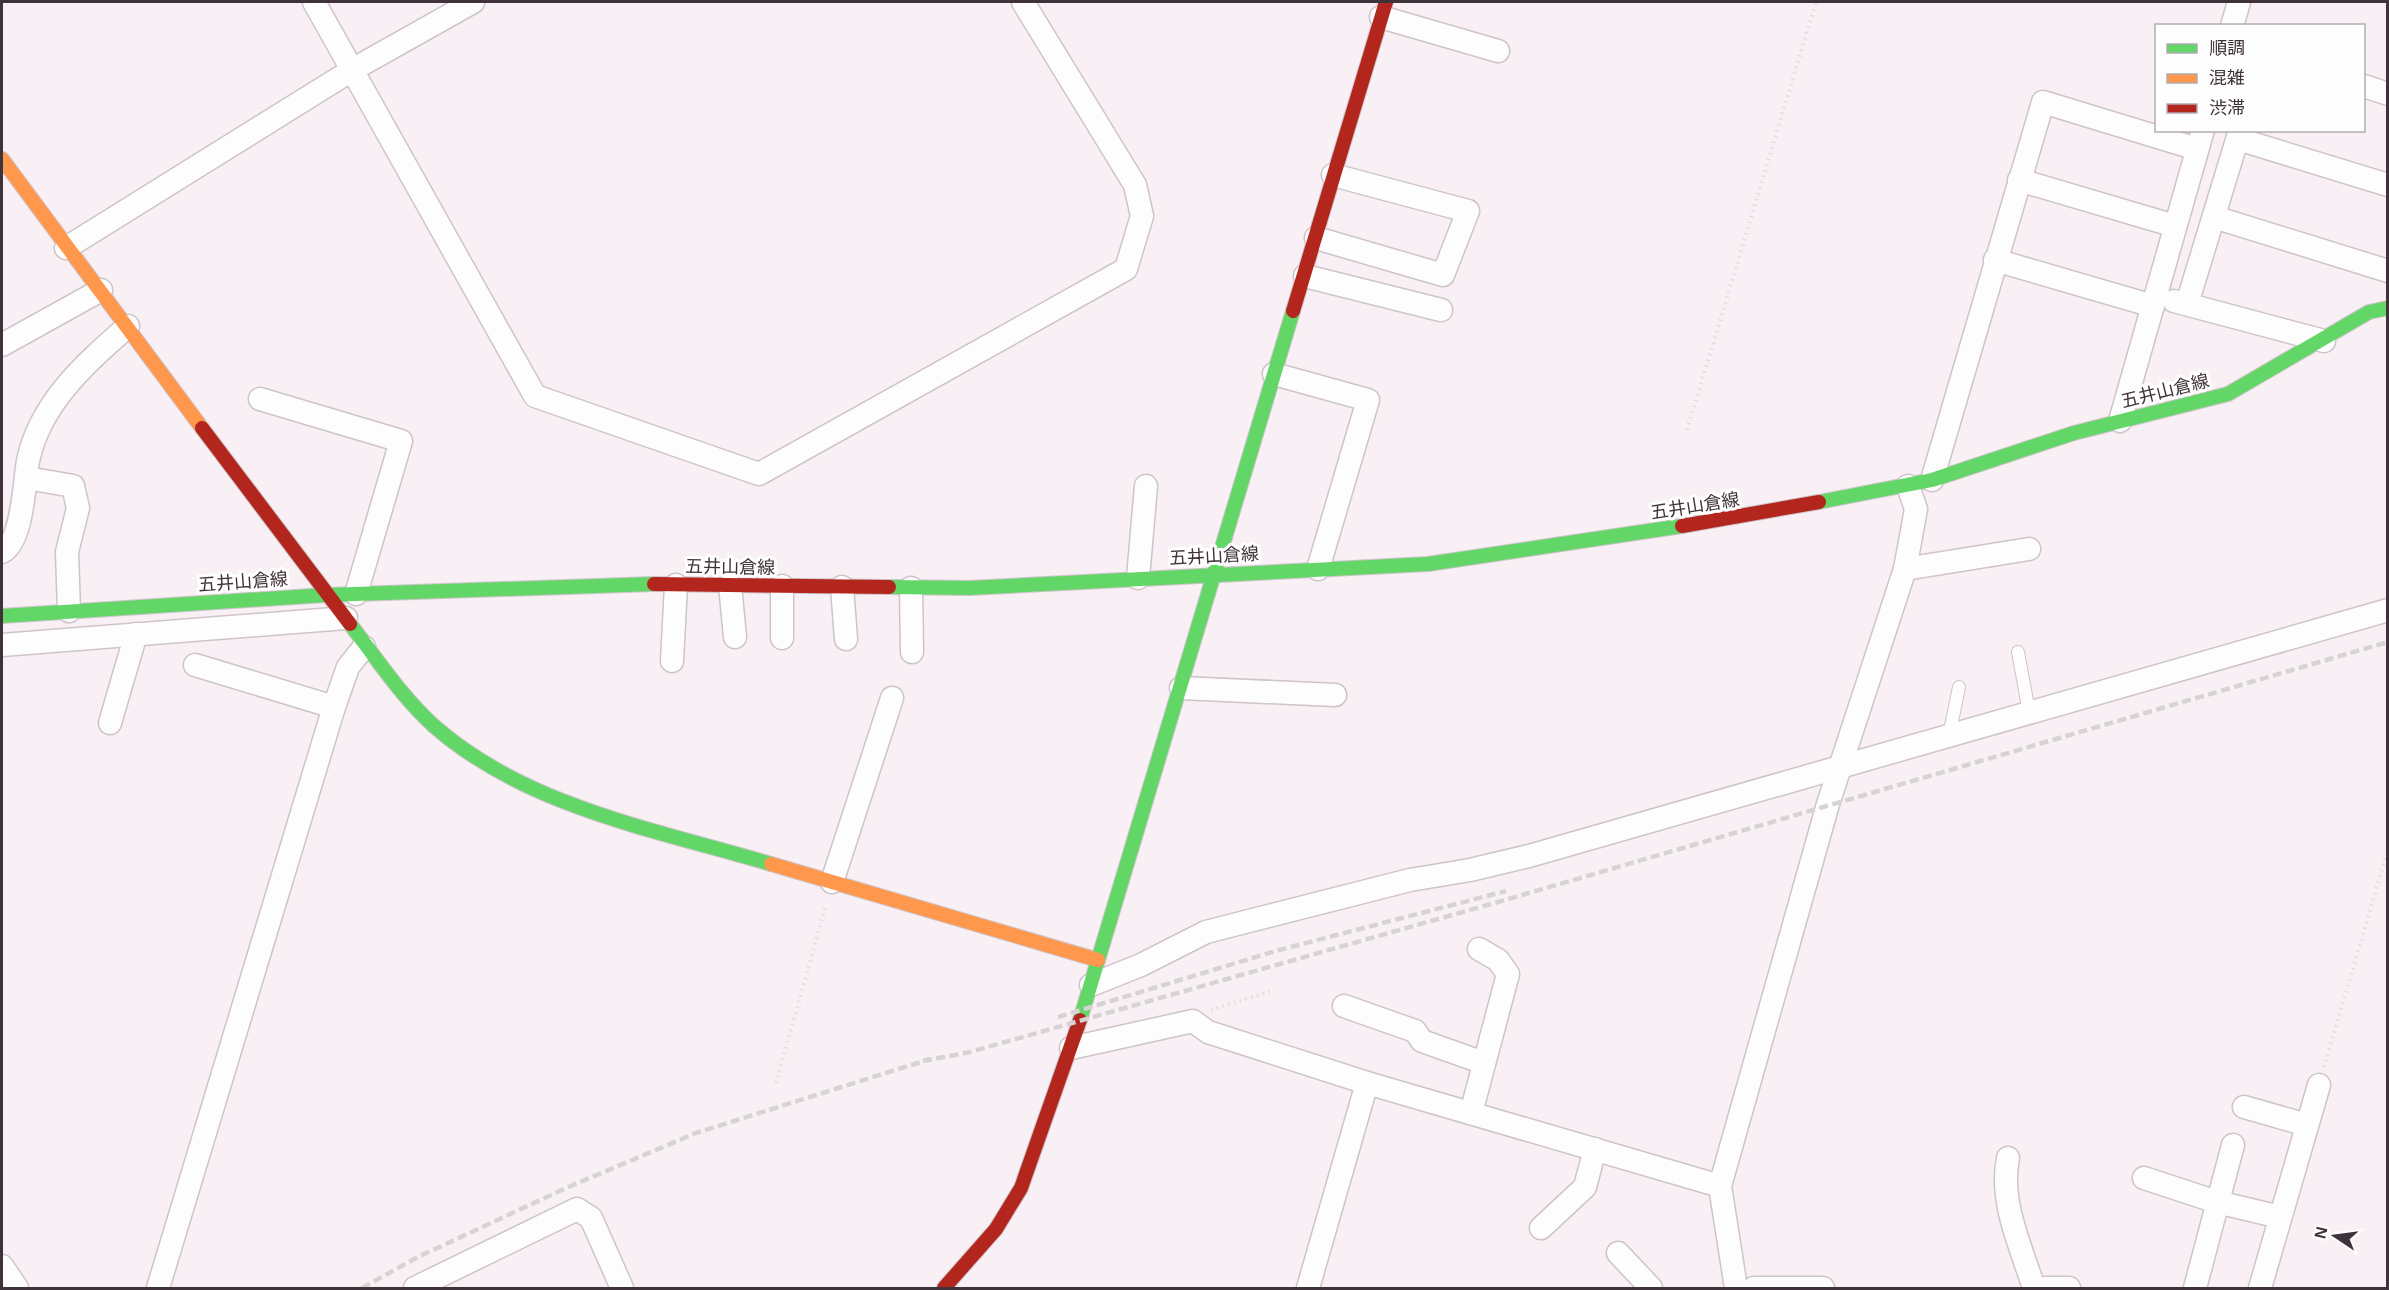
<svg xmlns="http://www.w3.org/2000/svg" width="2389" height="1290" font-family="Arial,'Noto Sans JP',sans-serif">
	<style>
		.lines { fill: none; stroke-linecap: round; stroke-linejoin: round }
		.lane-casing { stroke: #cec4c9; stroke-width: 14 }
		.street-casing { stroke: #cec4c9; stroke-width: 25 }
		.fast-casing { stroke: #cec4c9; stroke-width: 16 }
		.slow-casing { stroke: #cec4c9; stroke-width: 16 }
		.jam-casing { stroke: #cec4c9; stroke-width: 16 }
		.path { stroke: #e0dee0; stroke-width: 4; stroke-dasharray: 1.5 4.5; stroke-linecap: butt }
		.lane { stroke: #fefdfd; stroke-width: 12 }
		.street { stroke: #fefdfd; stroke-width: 22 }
		.fast { stroke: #63d668; stroke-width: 14 }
		.slow { stroke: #ff974d; stroke-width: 14 }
		.jam { stroke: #b3261e; stroke-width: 14 }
		.rail { stroke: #d6d3d5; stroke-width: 4.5; stroke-dasharray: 9 4.5; stroke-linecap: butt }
		.labels { text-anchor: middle; stroke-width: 6; stroke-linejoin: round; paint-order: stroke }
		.street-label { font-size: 18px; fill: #40323a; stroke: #fefefe }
	</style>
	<rect width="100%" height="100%" fill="#f8f0f4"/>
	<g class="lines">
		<defs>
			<g id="lane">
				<path d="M 2018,652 L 2029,712"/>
				<path d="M 1949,736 L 1959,687"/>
			</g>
			<g id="street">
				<path d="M 314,2 L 535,396 L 759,474 L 1126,269 L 1142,216 L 1135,185 L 1023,2"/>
				<path d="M 1381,17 L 1498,51"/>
				<path d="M 2232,26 L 2239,2"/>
				<path d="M 2364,86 L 2388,94"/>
				<path d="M 2238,139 L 2388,185"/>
				<path d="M 2019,180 L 2175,226"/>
				<path d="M 2214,217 L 2388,271"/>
				<path d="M 1316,238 L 1443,275 L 1468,211 L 1333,175"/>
				<path d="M 66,248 L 352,70 L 473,2"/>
				<path d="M 1995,260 L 2153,306"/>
				<path d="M 1305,276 L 1441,310"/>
				<path d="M 2174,301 L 2324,341"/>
				<path d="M 2187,304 L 2240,130"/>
				<path d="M 2,345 L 101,290"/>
				<path d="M 1274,374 L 1368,400 L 1318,569"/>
				<path d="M 260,399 L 401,441 L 356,594"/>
				<path d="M 2120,421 L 2203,130"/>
				<path d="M 27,478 L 73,486 L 78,508 L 67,552 L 69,611"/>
				<path d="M 1932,480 L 2043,102 L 2197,149"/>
				<path d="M 2,552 C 23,541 24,483 28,461 C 40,403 85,364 128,326"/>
				<path d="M 1905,569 L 2029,549"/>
				<path d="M 1138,578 L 1146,486"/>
				<path d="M 730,585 L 735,637"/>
				<path d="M 782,586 L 782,638"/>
				<path d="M 842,587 L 846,639"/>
				<path d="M 911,588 L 912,652"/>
				<path d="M 2,645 L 346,618"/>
				<path d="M 672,661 L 676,585"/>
				<path d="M 195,665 L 334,707"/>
				<path d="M 1181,688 L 1335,695"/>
				<path d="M 110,723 L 136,634"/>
				<path d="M 832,882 L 892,698"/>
				<path d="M 1091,985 L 1141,965 L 1206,932 L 1410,880 L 1470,870 L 1529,856 L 2388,610"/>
				<path d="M 1344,1006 L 1415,1031 L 1422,1041 L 1484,1063"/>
				<path d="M 1071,1048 L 1193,1021 L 1208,1032 L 1367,1083 L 1720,1186"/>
				<path d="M 2244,1107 L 2307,1125"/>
				<path d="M 1471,1113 L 1508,974 L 1498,960 L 1479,949"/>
				<path d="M 2008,1158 C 1999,1201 2021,1247 2034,1288"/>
				<path d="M 2144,1178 L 2217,1202 L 2280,1217"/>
				<path d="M 1541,1228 L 1585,1187 L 1595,1149"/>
				<path d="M 1618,1253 L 1651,1288"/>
				<path d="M 2,1266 L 17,1288"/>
				<path d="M 158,1288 L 334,707 L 348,667 L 364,647"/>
				<path d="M 415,1288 L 577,1209 L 591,1218 L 622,1288"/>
				<path d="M 1308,1288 L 1367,1083"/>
				<path d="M 1736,1288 L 1720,1186 L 1828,804 L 1905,569 L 1916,509 L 1908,486"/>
				<path d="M 1754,1288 L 1823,1288"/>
				<path d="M 2045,1288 L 2069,1288"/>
				<path d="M 2195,1288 L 2233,1145"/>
				<path d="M 2260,1288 L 2319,1085"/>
			</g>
			<g id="fast">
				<path d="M 1819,502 L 1932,480 L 2074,433 L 2228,394 L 2369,312 L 2388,308"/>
				<path d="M 889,587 L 969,588 L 1428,564 L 1682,526"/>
				<path d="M 2,616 L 326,595 L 654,584"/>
				<path d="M 350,624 C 377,659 401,696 434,726 C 526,807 657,830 771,864"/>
				<path d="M 1080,1020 L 1293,311"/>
			</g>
			<g id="slow">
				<path d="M 2,159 L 202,428"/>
				<path d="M 771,864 L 1098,960"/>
			</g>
			<g id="jam">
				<path d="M 1293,311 L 1386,2"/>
				<path d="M 202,428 L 350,624"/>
				<path d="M 1682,526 L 1819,502"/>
				<path d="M 654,584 L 889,587"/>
				<path d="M 944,1288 L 996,1229 L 1021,1188 L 1080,1020"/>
			</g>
		</defs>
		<use href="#lane" class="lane-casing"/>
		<use href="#street" class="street-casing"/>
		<use href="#fast" class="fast-casing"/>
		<use href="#slow" class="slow-casing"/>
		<use href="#jam" class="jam-casing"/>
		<g class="path">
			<path d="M 1687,430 L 1816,2"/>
			<path d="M 1211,1010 L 1274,990"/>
			<path d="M 2324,1067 L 2388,849"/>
			<path d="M 776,1083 L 826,905"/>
		</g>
		<use href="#lane" class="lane"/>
		<use href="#street" class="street"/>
		<use href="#fast" class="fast"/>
		<use href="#slow" class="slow"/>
		<use href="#jam" class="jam"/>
		<g class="rail">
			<path d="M 1058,1017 L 1279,950 L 1506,891"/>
			<path d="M 923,1061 L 970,1052 L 1505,900 L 2388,642"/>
			<path d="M 362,1288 L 416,1258 L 566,1188 L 696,1133 L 930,1059"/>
		</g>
	</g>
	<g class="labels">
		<g class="street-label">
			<text transform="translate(2165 391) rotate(-14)" y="6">五井山倉線</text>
			<text transform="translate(1695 506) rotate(-9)" y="6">五井山倉線</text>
			<text transform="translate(1214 556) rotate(-3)" y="6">五井山倉線</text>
			<text transform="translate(730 567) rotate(1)" y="6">五井山倉線</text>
			<text transform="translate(243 582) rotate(-4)" y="6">五井山倉線</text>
		</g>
	</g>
	<rect width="2389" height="1290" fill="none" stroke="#40323a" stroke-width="6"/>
	<rect x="2155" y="24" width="210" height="108" fill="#fefefe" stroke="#b2acb0" stroke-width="1.5"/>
	<rect x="2167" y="44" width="30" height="9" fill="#63d668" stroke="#b2acb0" stroke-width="1.5"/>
	<text x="2209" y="54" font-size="18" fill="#40323a">順調</text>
	<rect x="2167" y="74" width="30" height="9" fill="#ff974d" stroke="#b2acb0" stroke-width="1.5"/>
	<text x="2209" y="84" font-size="18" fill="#40323a">混雑</text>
	<rect x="2167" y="104" width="30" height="9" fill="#b3261e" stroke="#b2acb0" stroke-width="1.5"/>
	<text x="2209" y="114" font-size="18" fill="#40323a">渋滞</text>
	<g transform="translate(2335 1236) rotate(283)" stroke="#fefefe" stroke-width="4.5" paint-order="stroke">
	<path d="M0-4.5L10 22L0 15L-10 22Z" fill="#40323a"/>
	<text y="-9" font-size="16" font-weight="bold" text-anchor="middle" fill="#40323a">N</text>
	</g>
</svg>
